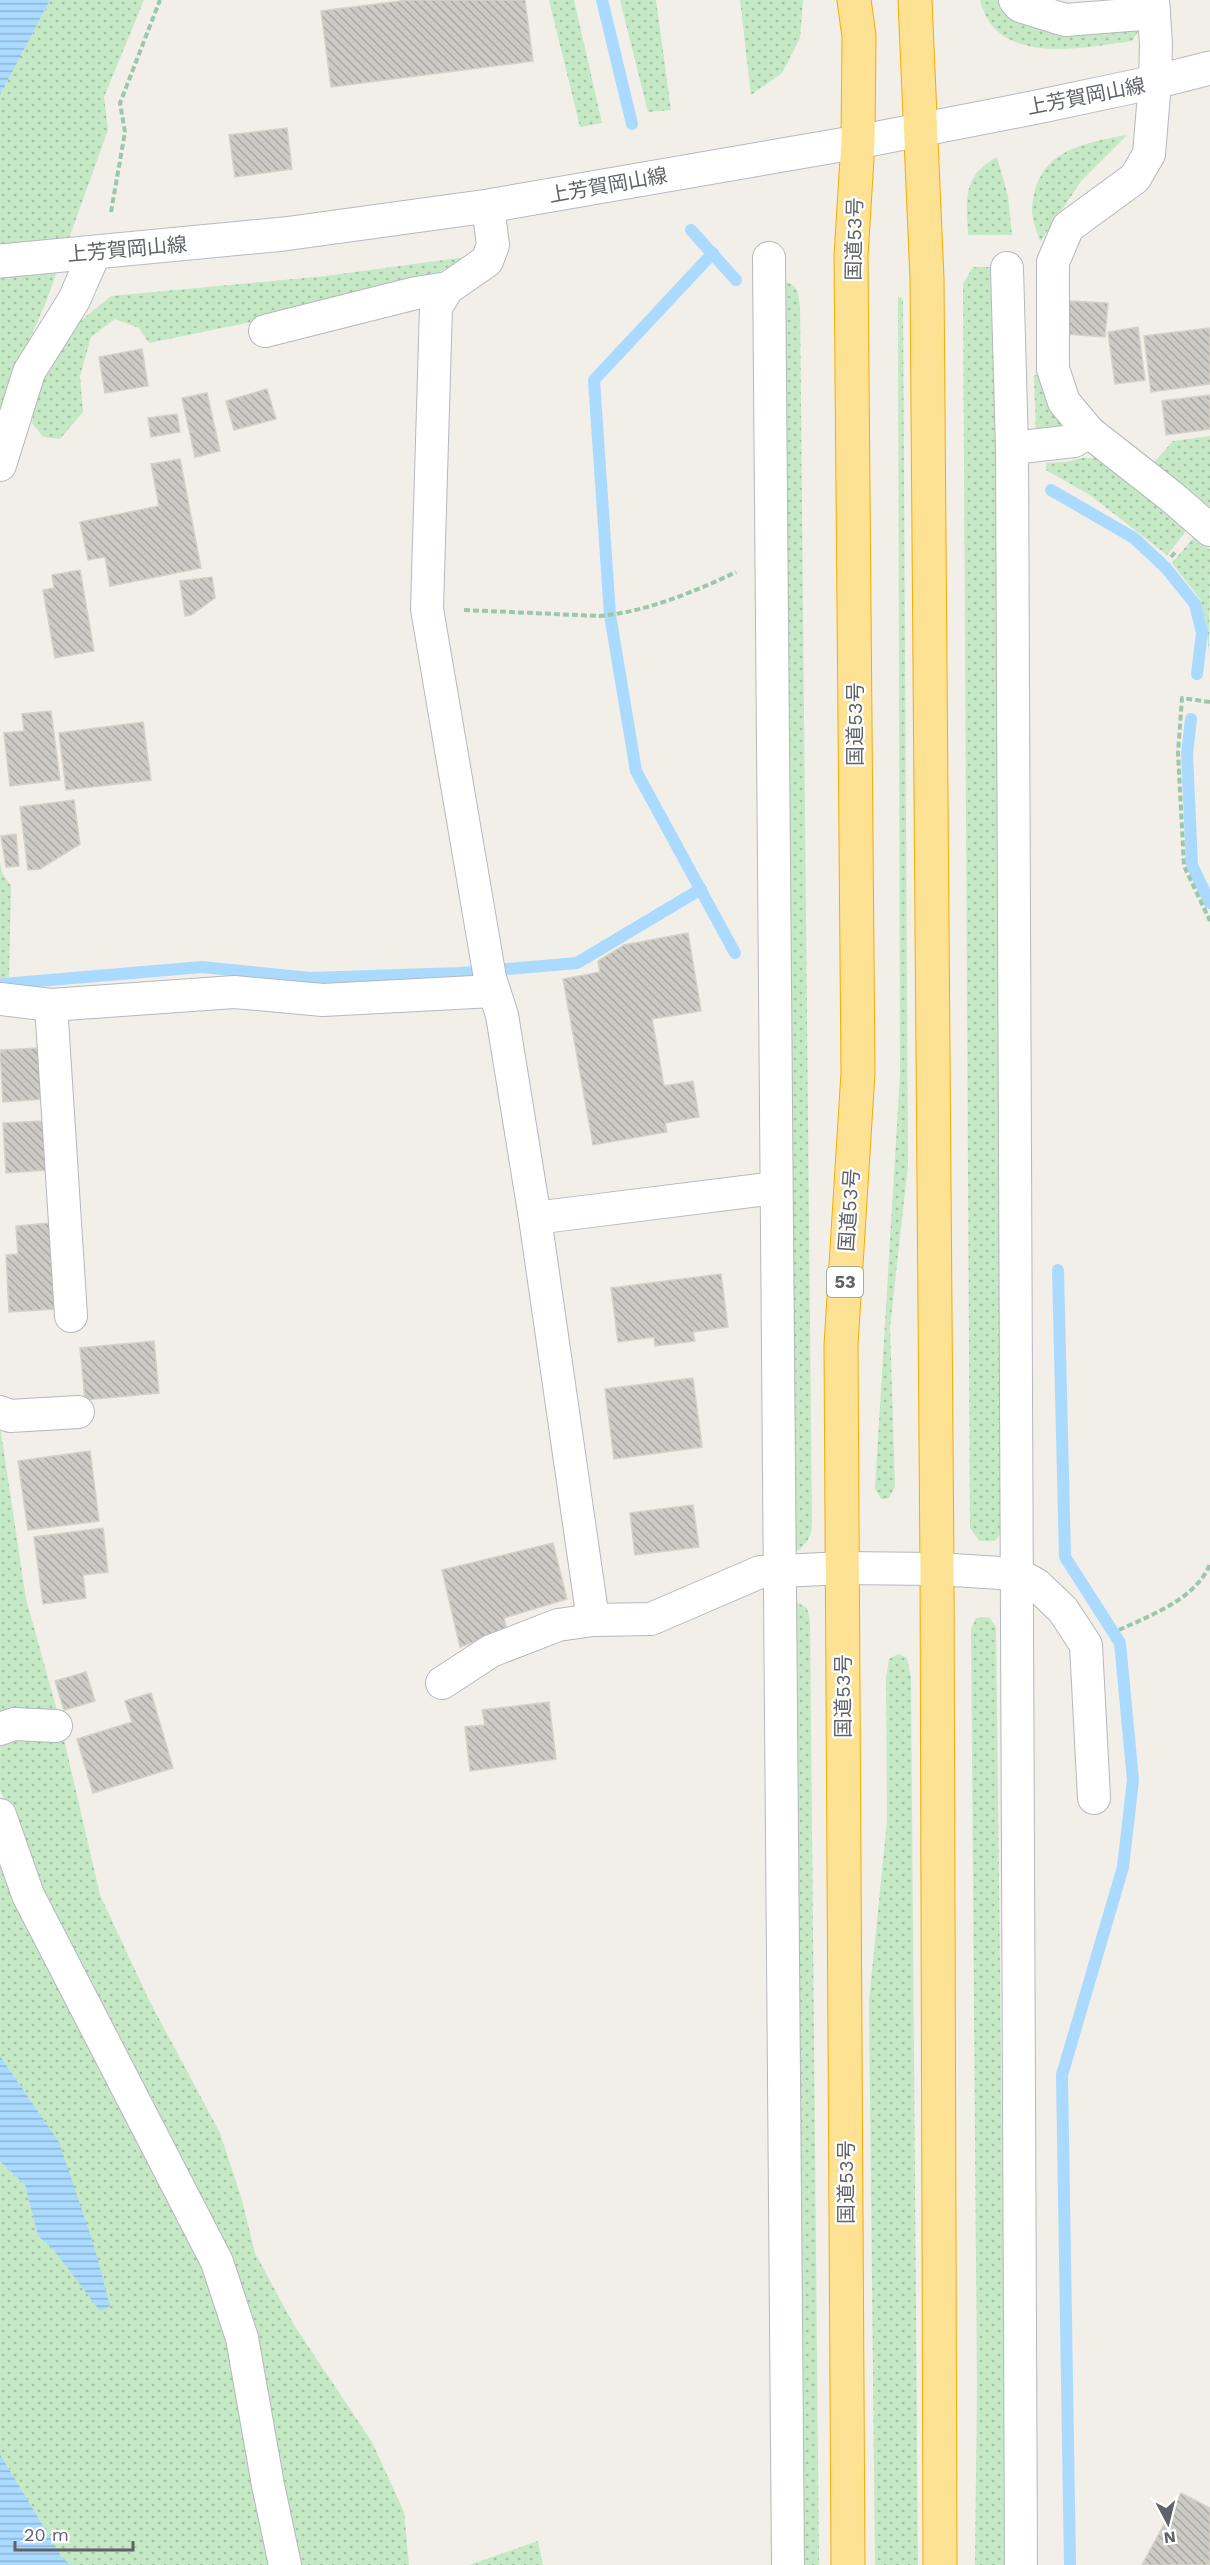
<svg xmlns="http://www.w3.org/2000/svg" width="1210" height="2565" font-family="'Work Sans','Noto Sans JP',sans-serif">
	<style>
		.grass { fill: url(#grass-dots) }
		.water { fill: url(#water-rules) }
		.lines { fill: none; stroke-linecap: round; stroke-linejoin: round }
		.stream { stroke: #aadaff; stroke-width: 12 }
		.building { fill: url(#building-back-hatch); stroke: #d6d1c6; stroke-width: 1.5 }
		.street-casing { stroke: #b5b8bc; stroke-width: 34 }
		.secondary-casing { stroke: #b6babf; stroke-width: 35 }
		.highway-casing { stroke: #f9ab00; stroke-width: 35 }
		.path { stroke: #9cc7a9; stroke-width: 4; stroke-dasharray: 6 3; stroke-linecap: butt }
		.street { stroke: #fff; stroke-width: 32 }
		.secondary { stroke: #fff; stroke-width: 33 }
		.highway { stroke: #fde293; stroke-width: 33 }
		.labels { text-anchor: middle; stroke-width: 4.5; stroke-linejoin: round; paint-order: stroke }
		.shield { fill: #fff; stroke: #8f9295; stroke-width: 1.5 }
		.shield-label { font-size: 18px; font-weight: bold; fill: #5f6368 }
		.street-label { font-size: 20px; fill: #5f6368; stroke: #fff }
	</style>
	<defs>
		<pattern id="grass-dots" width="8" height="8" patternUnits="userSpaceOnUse" patternTransform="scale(1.5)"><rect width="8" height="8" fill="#c5e8c5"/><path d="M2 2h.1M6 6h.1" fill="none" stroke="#a3c0a4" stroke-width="1.8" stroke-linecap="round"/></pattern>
		<pattern id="water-rules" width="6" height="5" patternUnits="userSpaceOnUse" patternTransform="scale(1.5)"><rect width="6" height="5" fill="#aadaff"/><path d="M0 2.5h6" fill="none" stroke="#8eb4d2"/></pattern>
		<pattern id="building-back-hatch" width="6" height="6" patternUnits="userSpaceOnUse" patternTransform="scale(1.5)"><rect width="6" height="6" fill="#cccac5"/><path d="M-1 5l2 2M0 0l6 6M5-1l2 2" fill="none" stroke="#a9a8a4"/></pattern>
	</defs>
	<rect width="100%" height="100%" fill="#f1efe8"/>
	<g class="grass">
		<path d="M 50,0 L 144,0 L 104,97 L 108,130 L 46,302 L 15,373 L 0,414 L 0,95 Z"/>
		<path d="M 549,0 L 574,0 L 602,123 L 580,127 Z"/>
		<path d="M 620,0 L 656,0 L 671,110 L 648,112 Z"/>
		<path d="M 740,0 L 803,0 L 800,38 L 782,73 L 751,95 Z"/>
		<path d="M 980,0 L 1001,0 L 1141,27 L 1132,41 C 1081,48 996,67 980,0 Z"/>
		<path d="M 1127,135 L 1082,180 L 1040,242 C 1038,233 1032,220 1032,211 C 1035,152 1078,144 1127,135 Z"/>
		<path d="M 997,157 L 1008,196 L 1012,235 L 968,235 C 967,199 961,177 997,157 Z"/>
		<path d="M 466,257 L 420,283 L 261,320 L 149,343 L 139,328 L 115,319 L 91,337 L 80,376 L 83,412 L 60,439 L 43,437 L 32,423 L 38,380 L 68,331 L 111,296 L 326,276 Z"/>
		<path d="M 973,267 L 990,267 L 996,284 L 1004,1529 L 995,1541 L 979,1541 L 970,1528 L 963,284 Z"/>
		<path d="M 785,282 C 798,285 798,292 800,305 L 812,1530 L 808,1540 L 799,1550 L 792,1551 Z"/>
		<path d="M 898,297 L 902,298 L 903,302 L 908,1165 L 890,1327 L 895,1487 L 889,1498 L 881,1499 L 875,1489 L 900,1075 Z"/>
		<path d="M 1040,372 L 1071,432 L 1036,432 L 1034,376 Z"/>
		<path d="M 1210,436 L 1210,514 L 1152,465 L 1173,441 Z"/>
		<path d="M 1081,458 L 1095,458 L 1187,530 L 1167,555 L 1090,495 L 1046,470 L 1046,463 L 1066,462 Z"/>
		<path d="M 1195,536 L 1210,550 L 1209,652 L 1206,624 L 1200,599 L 1172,563 Z"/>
		<path d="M 0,861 L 2,873 L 11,886 L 9,977 L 0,978 Z"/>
		<path d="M 0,1426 L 26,1599 L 58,1714 L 0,1718 Z"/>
		<path d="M 791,1599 L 807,1608 L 810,1621 L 819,2565 L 799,2565 Z"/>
		<path d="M 989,1617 L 996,1627 L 1007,2565 L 975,2565 L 977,2388 L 971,1629 L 976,1618 Z"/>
		<path d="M 898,1654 L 907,1658 L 911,1678 L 918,2565 L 875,2565 L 869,2001 L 887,1821 L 886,1678 L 889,1659 Z"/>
		<path d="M 63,1735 L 100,1895 L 148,1998 L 220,2133 L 242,2200 L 255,2253 L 294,2325 L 372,2442 L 404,2512 L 409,2565 L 296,2565 L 255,2337 L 37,1891 L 0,1789 L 0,1738 Z"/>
		<path d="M 0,1847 L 210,2265 L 235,2342 L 275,2565 L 72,2565 L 63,2559 L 0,2454 L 0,2161 L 25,2185 L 38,2236 L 54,2250 L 59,2142 L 0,2056 Z"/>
		<path d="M 538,2541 L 543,2565 L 469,2565 Z"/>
	</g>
	<g class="water">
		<path d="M 0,0 L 50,0 L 0,95 Z"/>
		<path d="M 0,2056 L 59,2142 L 94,2246 L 110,2306 L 100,2311 L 54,2250 L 38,2236 L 25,2185 L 0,2161 Z"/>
		<path d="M 0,2454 L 63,2559 L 72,2565 L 0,2565 Z"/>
	</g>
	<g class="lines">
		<g class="stream">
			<path d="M 602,0 L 632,124"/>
			<path d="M 691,230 L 736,280"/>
			<path d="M 713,253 L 594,380 L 610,615 L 636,771 L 735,953"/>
			<path d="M 1051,490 L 1134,538 L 1166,568 L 1195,604 L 1202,633 L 1197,674"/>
			<path d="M 1191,719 L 1187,754 L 1192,865 L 1210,903"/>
			<path d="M 3,984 L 202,967 L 310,978 L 461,973 L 577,963 L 701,889"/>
			<path d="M 1058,1270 L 1065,1557 L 1120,1643 L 1133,1780 L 1123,1867 L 1062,2075 L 1070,2565"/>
		</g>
	</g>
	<g class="building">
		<path d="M 409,0 L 525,0 L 533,61 L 331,87 L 321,11 Z"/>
		<path d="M 287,128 L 292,169 L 235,177 L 229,135 Z"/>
		<path d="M 1069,301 L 1108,303 L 1105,337 L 1067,334 Z"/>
		<path d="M 1138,327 L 1145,380 L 1115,384 L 1108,332 Z"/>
		<path d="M 1210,328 L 1210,384 L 1151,392 L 1144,336 Z"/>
		<path d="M 142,349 L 148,386 L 105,393 L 99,357 Z"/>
		<path d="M 267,389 L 276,419 L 234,430 L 226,401 Z"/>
		<path d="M 207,393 L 220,451 L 195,457 L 182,398 Z"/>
		<path d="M 1210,395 L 1210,429 L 1166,435 L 1162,401 Z"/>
		<path d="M 177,414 L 180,432 L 151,437 L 148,418 Z"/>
		<path d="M 180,459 L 201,568 L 110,586 L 105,557 L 88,560 L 80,522 L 159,506 L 151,464 Z"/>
		<path d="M 80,570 L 94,651 L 55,658 L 43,590 L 54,588 L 52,575 Z"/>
		<path d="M 212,577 L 215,598 L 191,615 L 185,616 L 180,581 Z"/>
		<path d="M 51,711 L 60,780 L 10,786 L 4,733 L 24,731 L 22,714 Z"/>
		<path d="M 143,722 L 151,780 L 66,790 L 59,733 Z"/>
		<path d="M 74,800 L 80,844 L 40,869 L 28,870 L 20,807 Z"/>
		<path d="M 16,834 L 19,866 L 6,867 L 1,836 Z"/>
		<path d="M 688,933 L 701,1011 L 652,1019 L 664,1086 L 693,1081 L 699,1117 L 665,1123 L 667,1132 L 593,1145 L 563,979 L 600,972 L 598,961 L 624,945 Z"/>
		<path d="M 40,1048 L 43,1099 L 3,1102 L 0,1050 Z"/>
		<path d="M 43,1121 L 47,1170 L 6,1173 L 3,1123 Z"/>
		<path d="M 50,1223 L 55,1309 L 9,1312 L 6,1255 L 18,1254 L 16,1226 Z"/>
		<path d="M 721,1274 L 728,1327 L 693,1332 L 695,1341 L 655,1346 L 654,1337 L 618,1342 L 611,1288 Z"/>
		<path d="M 154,1341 L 159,1393 L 85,1400 L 80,1348 Z"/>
		<path d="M 693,1378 L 702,1447 L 614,1459 L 605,1389 Z"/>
		<path d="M 90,1451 L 99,1521 L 28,1530 L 18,1461 Z"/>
		<path d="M 693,1505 L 699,1547 L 635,1555 L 630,1513 Z"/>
		<path d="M 103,1528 L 108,1572 L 83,1575 L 86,1598 L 43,1604 L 34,1537 Z"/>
		<path d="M 553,1543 L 567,1599 L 504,1618 L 507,1630 L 460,1647 L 442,1570 Z"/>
		<path d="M 86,1672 L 95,1701 L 64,1710 L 55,1681 Z"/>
		<path d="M 151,1693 L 173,1768 L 93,1793 L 77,1739 L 132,1722 L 125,1701 Z"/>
		<path d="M 549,1702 L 556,1759 L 470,1771 L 465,1727 L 485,1725 L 482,1710 Z"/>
		<path d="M 1181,2493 L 1210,2508 L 1210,2565 L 1142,2565 Z"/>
	</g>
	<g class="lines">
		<defs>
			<g id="street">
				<path d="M 1015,0 L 1020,6 L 1065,20 L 1154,13"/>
				<path d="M 1153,0 L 1156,44 L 1155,82 L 1149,154 L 1135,178 L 1068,227 L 1053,262 L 1053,369 L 1064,402 L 1089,432 L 1172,497 L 1210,530"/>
				<path d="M 488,206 L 493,245 L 487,261 L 448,288 L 436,307 L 427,609 L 490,978 L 502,1015 L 535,1218 L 593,1620 L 651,1619 L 760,1572 L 842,1568 L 937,1569 L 1017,1574 L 1037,1585 L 1063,1610 L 1086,1645 L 1094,1798"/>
				<path d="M 769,258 L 788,2565"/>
				<path d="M 1007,268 L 1012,448 L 1021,2565"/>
				<path d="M 265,331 L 416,293 L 448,288"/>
				<path d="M 1012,448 L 1074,441 L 1089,432"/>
				<path d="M 0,465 L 29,372 L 74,300 L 95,252"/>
				<path d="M 0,999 L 51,1005 L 234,992 L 323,1000 L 493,991"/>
				<path d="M 51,1005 L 71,1316"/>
				<path d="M 535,1218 L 775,1188"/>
				<path d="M 0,1412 L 10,1416 L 78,1412"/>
				<path d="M 442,1683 L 491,1651 L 558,1625 L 593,1620"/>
				<path d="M 0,1729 L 14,1724 L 56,1726"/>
				<path d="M 0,1815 L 28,1895 L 217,2262 L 242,2338 L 268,2485 L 285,2565"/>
			</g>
			<path id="secondary" d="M 0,261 L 284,234 L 488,206 L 858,142 L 1037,107 L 1155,82 L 1210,68"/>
			<g id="highway">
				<path d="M 915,0 L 927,279 L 937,1569 L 940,2565"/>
				<path d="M 848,2565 L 841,1345 L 858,1073 L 851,256 L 858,142 L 859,36 L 854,0"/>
			</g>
		</defs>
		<use href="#street" class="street-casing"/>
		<use href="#secondary" class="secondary-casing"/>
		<use href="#highway" class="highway-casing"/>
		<g class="path">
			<path d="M 111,212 L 125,132 L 120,103 L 160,0"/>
			<path d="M 1171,557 L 1177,550"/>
			<path d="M 464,610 L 599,616 C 646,612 694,592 736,572"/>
			<path d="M 1210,702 L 1182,698 L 1178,753 L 1184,866 L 1210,921"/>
			<path d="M 1119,1630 C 1151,1615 1196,1599 1210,1564"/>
		</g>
		<use href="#street" class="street"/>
		<use href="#secondary" class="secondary"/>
		<use href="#highway" class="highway"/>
	</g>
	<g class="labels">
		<rect class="shield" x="827" y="1267" width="36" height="30" rx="4.5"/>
		<g class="shield-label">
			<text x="845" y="1288">53</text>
		</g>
		<g class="street-label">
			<text transform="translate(1086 96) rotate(-11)" y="7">上芳賀岡山線</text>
			<text transform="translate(608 185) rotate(-10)" y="7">上芳賀岡山線</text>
			<text transform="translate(854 239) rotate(-89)" y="7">国道53号</text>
			<text transform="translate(127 249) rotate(-5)" y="7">上芳賀岡山線</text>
			<text transform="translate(855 724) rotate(-90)" y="7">国道53号</text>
			<text transform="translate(849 1210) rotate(-86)" y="7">国道53号</text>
			<text transform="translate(843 1696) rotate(-90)" y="7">国道53号</text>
			<text transform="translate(846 2182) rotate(-90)" y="7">国道53号</text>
		</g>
	</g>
	<g transform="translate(1168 2523) rotate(173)" stroke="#ffffff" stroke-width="4.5" paint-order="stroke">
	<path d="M0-4.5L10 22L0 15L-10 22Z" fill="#5f6368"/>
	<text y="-9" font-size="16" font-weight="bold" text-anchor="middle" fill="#5f6368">N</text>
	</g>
	<path d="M15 2541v9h118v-9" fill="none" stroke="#5f6368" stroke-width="3"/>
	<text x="24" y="2541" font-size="18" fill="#5f6368" stroke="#ffffff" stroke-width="4.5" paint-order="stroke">20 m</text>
</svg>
